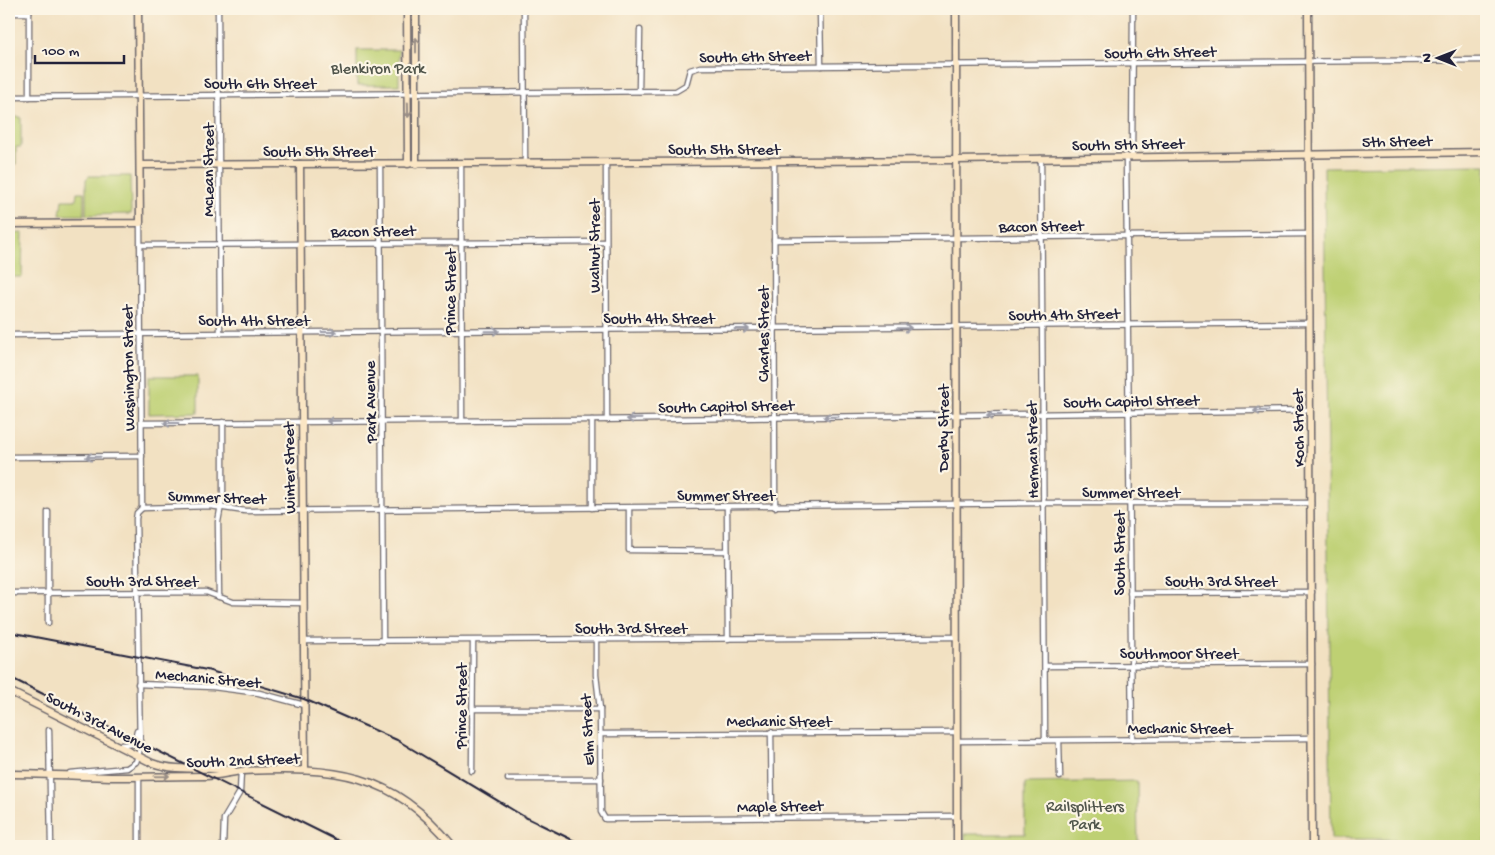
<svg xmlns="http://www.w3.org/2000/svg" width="1495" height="855" font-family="'Gochi Hand',sans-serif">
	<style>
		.green { fill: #bed073; stroke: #707957 }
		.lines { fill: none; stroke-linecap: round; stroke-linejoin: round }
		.street-casing { stroke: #6b656a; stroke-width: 7 }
		.secondary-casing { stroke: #6b656a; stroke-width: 9 }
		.street { stroke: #fff; stroke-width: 4.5 }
		.secondary { stroke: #fbe6c4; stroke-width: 6 }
		.rail { stroke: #22223b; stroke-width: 2 }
		.oneway { stroke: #998e86 }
		.oneway2 { stroke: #9c9ca7 }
		.labels { text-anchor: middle; stroke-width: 4.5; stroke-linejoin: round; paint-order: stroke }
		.street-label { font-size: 16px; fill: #22223b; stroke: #fcf5e5 }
		.park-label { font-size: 16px; fill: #51564c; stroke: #fcf5e5 }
	</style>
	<rect width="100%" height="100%" fill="#fcf5e5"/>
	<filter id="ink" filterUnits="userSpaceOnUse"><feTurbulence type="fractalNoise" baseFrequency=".02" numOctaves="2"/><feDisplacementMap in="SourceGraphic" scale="10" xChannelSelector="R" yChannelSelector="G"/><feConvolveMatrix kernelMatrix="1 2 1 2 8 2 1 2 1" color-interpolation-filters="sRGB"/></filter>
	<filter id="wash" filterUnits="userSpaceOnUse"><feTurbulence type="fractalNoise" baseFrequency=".0096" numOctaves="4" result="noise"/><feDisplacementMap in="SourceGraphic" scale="20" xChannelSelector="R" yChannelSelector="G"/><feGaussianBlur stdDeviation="1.12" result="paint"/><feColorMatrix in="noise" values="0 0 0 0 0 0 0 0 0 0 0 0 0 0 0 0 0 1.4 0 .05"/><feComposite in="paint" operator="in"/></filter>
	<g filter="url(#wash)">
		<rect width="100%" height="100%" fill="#f2e1c2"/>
		<g class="green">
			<rect x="357" y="50" width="42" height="35"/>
			<path d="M 9,117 L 21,117 L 21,147 L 16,147 L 16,164 L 9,164 Z"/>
			<path d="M 1486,165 L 1486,846 L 1345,845 L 1395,839 L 1331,839 L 1324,167 Z"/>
			<path d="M 89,176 L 130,176 L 131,214 L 86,215 L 86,179 Z"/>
			<path d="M 77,192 L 84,192 L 84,215 L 60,215 L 62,200 L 76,200 Z"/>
			<path d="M 23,233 L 22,277 L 9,277 L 9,234 Z"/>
			<path d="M 149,376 L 198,376 L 198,413 L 149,414 Z"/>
			<path d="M 1137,781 L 1138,846 L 965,846 L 965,834 L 1025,834 L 1025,783 Z"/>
		</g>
	</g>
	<g filter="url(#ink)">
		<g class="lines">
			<defs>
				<g id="street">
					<path d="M 218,9 L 220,332"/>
					<path d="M 524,9 L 525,162"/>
					<path d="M 820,9 L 821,66"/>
					<path d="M 9,13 L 29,13"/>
					<path d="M 639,91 L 640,30"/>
					<path d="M 9,97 L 676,91 L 686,85 L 690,70 L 700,67 L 1486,60"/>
					<path d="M 29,97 L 29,9"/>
					<path d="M 1126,156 L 1132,740"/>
					<path d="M 1132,156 L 1133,9"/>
					<path d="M 1041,158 L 1045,740"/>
					<path d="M 774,161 L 775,507"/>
					<path d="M 606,162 L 607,420"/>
					<path d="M 461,163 L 462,420"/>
					<path d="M 380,164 L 383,641"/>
					<path d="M 774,240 L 1308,234"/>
					<path d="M 140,245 L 605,242"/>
					<path d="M 9,335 L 1309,323"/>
					<path d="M 592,420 L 592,508"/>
					<path d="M 142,423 L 592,420 L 1310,410"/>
					<path d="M 9,457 L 142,456"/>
					<path d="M 727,507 L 728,639"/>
					<path d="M 142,508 L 210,506 L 245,511 L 1044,503 L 1311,503"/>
					<path d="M 629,508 L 629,550 L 727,551"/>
					<path d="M 48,512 L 48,623"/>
					<path d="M 9,593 L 206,592 L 233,602 L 304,603"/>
					<path d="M 1130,593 L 1312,592"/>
					<path d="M 219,597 L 218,522 L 223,494 L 223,422"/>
					<path d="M 596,640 L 596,675 L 600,709 L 601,812 L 605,819 L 957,816"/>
					<path d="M 304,641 L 957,637"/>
					<path d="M 1045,666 L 1312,664"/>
					<path d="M 138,684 L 213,687 L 259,693 L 304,705"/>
					<path d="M 474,709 L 600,709"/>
					<path d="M 49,730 L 51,846"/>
					<path d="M 771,732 L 772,818"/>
					<path d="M 601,734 L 957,732"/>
					<path d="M 957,741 L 1312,738"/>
					<path d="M 1059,741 L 1060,777"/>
					<path d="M 121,745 L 134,744 L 137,731"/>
					<path d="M 472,771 L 473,641"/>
					<path d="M 70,773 L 127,768 L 136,762 L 140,749 L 136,519 L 137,513 L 142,508 L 140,223"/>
					<path d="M 508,779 L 601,779"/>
					<path d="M 139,846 L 139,777"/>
					<path d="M 223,846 L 224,819 L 240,792 L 241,771"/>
				</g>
				<g id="secondary">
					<path d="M 407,9 L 408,164"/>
					<path d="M 416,9 L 416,164"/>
					<path d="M 956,9 L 957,846"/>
					<path d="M 1308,9 L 1312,846"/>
					<path d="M 300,164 L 305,770"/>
					<path d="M 140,165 L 955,160 L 1486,152"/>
					<path d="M 9,224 L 140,223 L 138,9"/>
					<path d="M 9,691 L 152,763 C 177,772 206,767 233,770"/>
					<path d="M 9,774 C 43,774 77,776 111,777 C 143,777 174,776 206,776 C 218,776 231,772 243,771 C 336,767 391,771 453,846"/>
				</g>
			</defs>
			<use href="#street" class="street-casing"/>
			<use href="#secondary" class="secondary-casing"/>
			<use href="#street" class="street"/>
			<use href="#secondary" class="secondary"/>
			<g class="rail">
				<path d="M 9,632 L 207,670 L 304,699 L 397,740 L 523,816 L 585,846"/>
				<path d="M 9,677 L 349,846"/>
			</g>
		</g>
		<defs><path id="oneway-shaft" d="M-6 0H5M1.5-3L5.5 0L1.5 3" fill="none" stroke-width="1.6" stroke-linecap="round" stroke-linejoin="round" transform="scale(1.25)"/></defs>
		<g class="oneway">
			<use href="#oneway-shaft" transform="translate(416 45) rotate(-90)"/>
			<use href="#oneway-shaft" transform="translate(408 110) rotate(89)"/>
			<use href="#oneway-shaft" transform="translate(162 776) rotate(-1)"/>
		</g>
		<g class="oneway2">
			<use href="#oneway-shaft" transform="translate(904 328) rotate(-1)"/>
			<use href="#oneway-shaft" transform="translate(742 329)"/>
			<use href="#oneway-shaft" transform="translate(492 331) rotate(-1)"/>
			<use href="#oneway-shaft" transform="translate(329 332)"/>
			<use href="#oneway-shaft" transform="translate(1261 411) rotate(179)"/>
			<use href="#oneway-shaft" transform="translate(994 415) rotate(180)"/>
			<use href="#oneway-shaft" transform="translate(831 417) rotate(179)"/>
			<use href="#oneway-shaft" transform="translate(634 419) rotate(179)"/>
			<use href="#oneway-shaft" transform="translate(334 421) rotate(179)"/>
			<use href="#oneway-shaft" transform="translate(171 423) rotate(180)"/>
			<use href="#oneway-shaft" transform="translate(93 457) rotate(179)"/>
		</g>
	</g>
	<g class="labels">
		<g class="street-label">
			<text transform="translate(1160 51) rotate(-1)" y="6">South 6th Street</text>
			<text transform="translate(755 55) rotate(-1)" y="6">South 6th Street</text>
			<text x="260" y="88">South 6th Street</text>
			<text transform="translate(1397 140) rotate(-1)" y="6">5th Street</text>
			<text transform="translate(1128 143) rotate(-1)" y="6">South 5th Street</text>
			<text x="724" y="154">South 5th Street</text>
			<text x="319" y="156">South 5th Street</text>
			<text transform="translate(207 170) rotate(-90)" y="6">McLean Street</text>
			<text transform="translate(1041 225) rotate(-1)" y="6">Bacon Street</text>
			<text transform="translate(373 230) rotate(-1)" y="6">Bacon Street</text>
			<text transform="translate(593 246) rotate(-90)" y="6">Walnut Street</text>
			<text transform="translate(449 292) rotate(-90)" y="6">Prince Street</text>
			<text transform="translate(1064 313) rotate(-1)" y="6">South 4th Street</text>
			<text x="659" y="323">South 4th Street</text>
			<text x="254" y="325">South 4th Street</text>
			<text transform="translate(762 334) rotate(-90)" y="6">Charles Street</text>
			<text transform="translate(127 368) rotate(-91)" y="6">Washington Street</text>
			<text transform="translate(1131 400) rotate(-1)" y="6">South Capitol Street</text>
			<text transform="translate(369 402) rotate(-91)" y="6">Park Avenue</text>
			<text transform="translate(726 405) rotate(-1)" y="6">South Capitol Street</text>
			<text transform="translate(942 428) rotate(-90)" y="6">Derby Street</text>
			<text transform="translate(1297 428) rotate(-91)" y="6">Koch Street</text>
			<text transform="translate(1031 450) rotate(-91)" y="6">Herman Street</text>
			<text transform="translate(288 468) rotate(-91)" y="6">Winter Street</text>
			<text x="1131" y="497">Summer Street</text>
			<text x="726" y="500">Summer Street</text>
			<text transform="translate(217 496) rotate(2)" y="6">Summer Street</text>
			<text transform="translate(1118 553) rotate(-90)" y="6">South Street</text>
			<text x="142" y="586">South 3rd Street</text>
			<text x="1221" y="586">South 3rd Street</text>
			<text x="631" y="633">South 3rd Street</text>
			<text x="1179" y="658">Southmoor Street</text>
			<text transform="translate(208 677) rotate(5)" y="6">Mechanic Street</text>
			<text transform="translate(460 706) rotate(-90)" y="6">Prince Street</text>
			<text x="779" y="726">Mechanic Street</text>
			<text transform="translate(100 721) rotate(27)" y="6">South 3rd Avenue</text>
			<text x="1180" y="733">Mechanic Street</text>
			<text transform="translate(586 730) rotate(-93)" y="6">Elm Street</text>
			<text transform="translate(243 759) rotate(-2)" y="6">South 2nd Street</text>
			<text transform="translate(780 805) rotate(-1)" y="6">Maple Street</text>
		</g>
		<g class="park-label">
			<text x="378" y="73">Blenkiron Park</text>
			<text x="1085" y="811">Railsplitters<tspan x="1085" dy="18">Park</tspan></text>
		</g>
	</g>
	<rect width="1495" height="855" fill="none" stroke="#fcf5e5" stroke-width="30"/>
	<g transform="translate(1438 58) rotate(270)" stroke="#fcf5e5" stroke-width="4" paint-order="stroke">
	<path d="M0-4L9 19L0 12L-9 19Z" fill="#22223b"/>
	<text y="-8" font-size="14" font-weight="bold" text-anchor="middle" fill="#22223b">N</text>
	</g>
	<path d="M35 55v8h89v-8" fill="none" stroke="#22223b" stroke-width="2.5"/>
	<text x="42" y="55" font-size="15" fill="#22223b" stroke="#fcf5e5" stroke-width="4" paint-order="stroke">100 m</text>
</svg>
